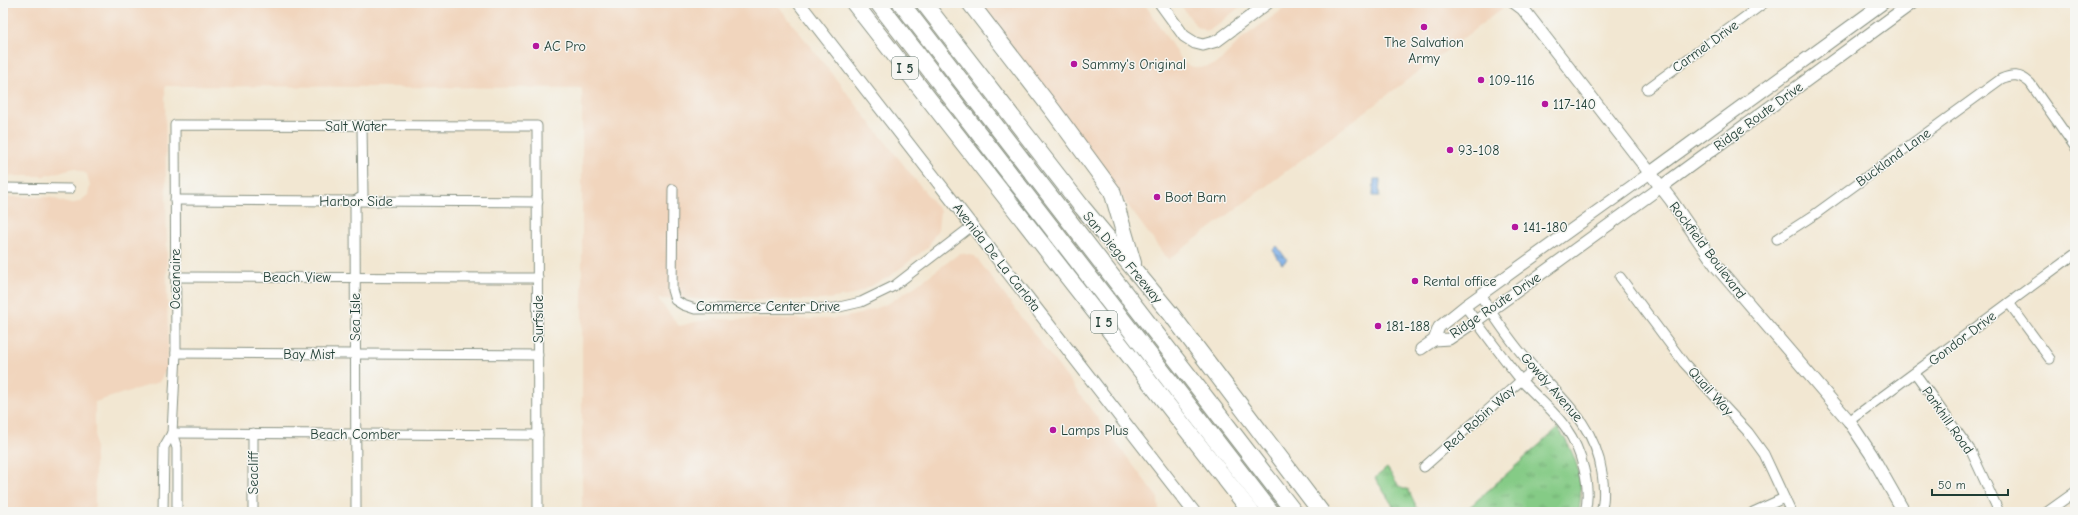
<svg xmlns="http://www.w3.org/2000/svg" width="2078" height="515" font-family="'Comic Neue',sans-serif">
	<style>
		.built { fill: #f1d5bd }
		.grass { fill: url(#grass-tufts); stroke: #52845d }
		.water { fill: url(#water-ripples); stroke: #4e768e }
		.lines { fill: none; stroke-linecap: round; stroke-linejoin: round }
		.minor-casing { stroke: #889283; stroke-width: 11 }
		.tertiary-casing { stroke: #889283; stroke-width: 13 }
		.secondary-casing { stroke: #889283; stroke-width: 14 }
		.motorway-casing { stroke: #889283; stroke-width: 18 }
		.minor { stroke: #fff; stroke-width: 9 }
		.tertiary { stroke: #fff; stroke-width: 11 }
		.secondary { stroke: #fff; stroke-width: 12 }
		.motorway { stroke: #fff; stroke-width: 16 }
		.poi-dot { fill: #b5179e; stroke: #f6f6f2; stroke-width: 1.5 }
		.labels { text-anchor: middle; stroke-width: 3; stroke-linejoin: round; paint-order: stroke }
		.shield { fill: #f6f6f2; stroke: #60746d; stroke-width: 1 }
		.shield-label { font-size: 13px; font-weight: bold; fill: #1f3d34 }
		.poi-label { font-size: 14px; fill: #1f3d34; stroke: #f6f6f2; text-anchor: start }
		.street-label { font-size: 14px; fill: #1f3d34; stroke: #f6f6f2 }
	</style>
	<defs>
		<pattern id="grass-tufts" width="24" height="20" patternUnits="userSpaceOnUse"><rect width="24" height="20" fill="#85cb86"/><path d="M3 7l-1-3M5 7V3M7 7l1-3M15 17l-1-3M17 17v-4M19 17l1-3" fill="none" stroke="#6ca66e"/></pattern>
		<pattern id="water-ripples" width="26" height="14" patternUnits="userSpaceOnUse"><rect width="26" height="14" fill="#7dafe9"/><path d="M2 4q2-2 4 0t4 0M15 11q2-2 4 0t4 0" fill="none" stroke="#6690be"/></pattern>
	</defs>
	<rect width="100%" height="100%" fill="#f6f6f2"/>
	<filter id="ink" filterUnits="userSpaceOnUse"><feTurbulence type="fractalNoise" baseFrequency=".025" numOctaves="2"/><feDisplacementMap in="SourceGraphic" scale="8" xChannelSelector="R" yChannelSelector="G"/><feConvolveMatrix kernelMatrix="1 2 1 2 8 2 1 2 1" color-interpolation-filters="sRGB"/></filter>
	<filter id="wash" filterUnits="userSpaceOnUse"><feTurbulence type="fractalNoise" baseFrequency=".012" numOctaves="4" result="noise"/><feDisplacementMap in="SourceGraphic" scale="16" xChannelSelector="R" yChannelSelector="G"/><feGaussianBlur stdDeviation="0.9" result="paint"/><feColorMatrix in="noise" values="0 0 0 0 0 0 0 0 0 0 0 0 0 0 0 0 0 1.4 0 .05"/><feComposite in="paint" operator="in"/></filter>
	<g filter="url(#wash)">
		<rect width="100%" height="100%" fill="#f2e7d2"/>
		<g class="built">
			<path d="M 3,3 L 776,3 L 940,211 L 938,229 L 928,247 L 890,276 L 853,295 L 822,300 L 658,299 L 679,326 L 699,321 L 717,319 L 828,319 L 846,317 L 860,314 L 889,303 L 914,287 L 960,253 L 975,256 L 1158,498 L 1159,512 L 582,512 L 582,88 L 165,86 L 168,367 L 159,382 L 95,402 L 95,512 L 3,512 L 3,197 L 49,197 L 70,204 L 79,202 L 88,195 L 90,186 L 87,174 L 74,168 L 45,176 L 3,176 Z"/>
			<path d="M 979,3 L 1144,3 L 1183,62 L 1189,66 L 1200,68 L 1217,64 L 1241,39 L 1292,3 L 1498,3 L 1503,8 L 1168,260 Z"/>
			<path d="M 1179,3 L 1245,3 L 1213,28 L 1206,31 L 1197,27 Z"/>
		</g>
		<g class="grass">
			<path d="M 1558,428 C 1577,456 1584,478 1579,512 L 1464,512 Z"/>
			<path d="M 1387,468 L 1399,486 L 1403,489 L 1408,489 L 1419,512 L 1397,512 L 1375,478 Z"/>
		</g>
		<g class="water">
			<path d="M 1374,179 L 1380,179 L 1379,196 L 1373,196 Z"/>
			<path d="M 1277,246 L 1287,260 L 1282,264 L 1273,250 Z"/>
		</g>
	</g>
	<g filter="url(#ink)">
		<g class="lines">
			<defs>
				<g id="minor">
					<path d="M 1647,89 L 1764,3"/>
					<path d="M 3,188 L 70,189"/>
					<path d="M 673,189 L 672,290 L 675,300 L 683,305 L 695,309 L 835,308 L 861,302 L 894,286 L 972,226"/>
					<path d="M 175,200 L 538,202"/>
					<path d="M 1777,239 L 1814,215 L 2001,79 C 2012,74 2020,74 2030,83 L 2075,147"/>
					<path d="M 175,277 L 538,278"/>
					<path d="M 1620,277 L 1684,363 L 1748,432 L 1764,454 L 1791,512"/>
					<path d="M 1480,295 C 1493,315 1507,336 1522,354 C 1555,394 1594,419 1602,473 C 1604,486 1605,499 1601,512"/>
					<path d="M 2009,303 L 2050,359"/>
					<path d="M 1465,306 C 1483,331 1501,355 1520,379 C 1535,396 1554,410 1566,428 C 1581,449 1592,487 1585,512"/>
					<path d="M 176,353 L 538,355"/>
					<path d="M 1915,373 L 1971,451 L 1999,512"/>
					<path d="M 1849,421 L 2075,254"/>
					<path d="M 172,433 L 538,435"/>
					<path d="M 253,433 L 253,512"/>
					<path d="M 1424,467 L 1535,368"/>
					<path d="M 163,512 L 164,447 L 172,433"/>
					<path d="M 177,512 L 177,448 L 172,433 L 176,353 L 175,125 L 537,126 L 538,512"/>
					<path d="M 356,512 L 355,201 L 363,196 L 362,126"/>
					<path d="M 1753,512 L 1784,498"/>
					<path d="M 2047,512 L 2075,492"/>
				</g>
				<g id="tertiary">
					<path d="M 1160,3 L 1184,36 L 1195,43 L 1203,45 L 1217,41 L 1268,3"/>
					<path d="M 1434,340 L 1449,339 L 1476,321 L 1661,187"/>
					<path d="M 1421,349 L 1434,340 L 1439,327 L 1465,306 L 1650,173"/>
				</g>
				<g id="secondary">
					<path d="M 799,3 L 1194,512"/>
					<path d="M 1515,3 L 1523,9 L 1671,200 L 1717,267 L 1849,421 L 1871,454 L 1904,512"/>
					<path d="M 1650,173 L 1883,3"/>
					<path d="M 1661,187 L 1912,3"/>
				</g>
				<g id="motorway">
					<path d="M 854,3 L 1251,512"/>
					<path d="M 878,3 L 1271,512"/>
					<path d="M 901,3 L 1294,512"/>
					<path d="M 924,3 L 1082,207 L 1171,314 L 1321,512"/>
					<path d="M 970,3 L 1054,112 L 1112,191 L 1133,263"/>
				</g>
			</defs>
			<use href="#minor" class="minor-casing"/>
			<use href="#tertiary" class="tertiary-casing"/>
			<use href="#secondary" class="secondary-casing"/>
			<use href="#motorway" class="motorway-casing"/>
			<use href="#minor" class="minor"/>
			<use href="#tertiary" class="tertiary"/>
			<use href="#secondary" class="secondary"/>
			<use href="#motorway" class="motorway"/>
		</g>
	</g>
	<g class="poi-dot">
		<circle cx="1424" cy="27" r="4"/>
		<circle cx="536" cy="46" r="4"/>
		<circle cx="1074" cy="64" r="4"/>
		<circle cx="1481" cy="80" r="4"/>
		<circle cx="1545" cy="104" r="4"/>
		<circle cx="1450" cy="150" r="4"/>
		<circle cx="1157" cy="197" r="4"/>
		<circle cx="1515" cy="227" r="4"/>
		<circle cx="1415" cy="281" r="4"/>
		<circle cx="1378" cy="326" r="4"/>
		<circle cx="1053" cy="430" r="4"/>
	</g>
	<g class="labels">
		<g class="shield">
			<rect x="892" y="57" width="26" height="22" rx="3"/>
			<rect x="1091" y="311" width="26" height="22" rx="3"/>
		</g>
		<g class="shield-label">
			<text x="905" y="73">I 5</text>
			<text x="1104" y="327">I 5</text>
		</g>
		<g class="poi-label">
			<text x="1424" y="47" text-anchor="middle">The Salvation<tspan x="1424" dy="16">Army</tspan></text>
			<text x="544" y="51">AC Pro</text>
			<text x="1082" y="69">Sammy's Original</text>
			<text x="1489" y="85">109-116</text>
			<text x="1553" y="109">117-140</text>
			<text x="1458" y="155">93-108</text>
			<text x="1165" y="202">Boot Barn</text>
			<text x="1523" y="232">141-180</text>
			<text x="1423" y="286">Rental office</text>
			<text x="1386" y="331">181-188</text>
			<text x="1061" y="435">Lamps Plus</text>
		</g>
		<g class="street-label">
			<text transform="translate(1705 46) rotate(-36)" y="5">Carmel Drive</text>
			<text transform="translate(1758 116) rotate(-36)" y="5">Ridge Route Drive</text>
			<text x="356" y="131">Salt Water</text>
			<text transform="translate(1893 157) rotate(-36)" y="5">Buckland Lane</text>
			<text x="356" y="206">Harbor Side</text>
			<text transform="translate(1708 250) rotate(53)" y="5">Rockfield Boulevard</text>
			<text transform="translate(997 257) rotate(52)" y="5">Avenida De La Carlota</text>
			<text transform="translate(1123 257) rotate(50)" y="5">San Diego Freeway</text>
			<text x="297" y="282">Beach View</text>
			<text transform="translate(175 279) rotate(-90)" y="5">Oceanaire</text>
			<text transform="translate(1495 305) rotate(-34)" y="5">Ridge Route Drive</text>
			<text x="768" y="311">Commerce Center Drive</text>
			<text transform="translate(355 317) rotate(-90)" y="5">Sea Isle</text>
			<text transform="translate(538 319) rotate(-90)" y="5">Surfside</text>
			<text transform="translate(1962 338) rotate(-37)" y="5">Gondor Drive</text>
			<text x="309" y="359">Bay Mist</text>
			<text transform="translate(1552 387) rotate(49)" y="5">Gowdy Avenue</text>
			<text transform="translate(1711 391) rotate(48)" y="5">Quail Way</text>
			<text transform="translate(1479 418) rotate(-42)" y="5">Red Robin Way</text>
			<text transform="translate(1948 420) rotate(55)" y="5">Parkhill Road</text>
			<text x="355" y="439">Beach Comber</text>
			<text transform="translate(253 473) rotate(-90)" y="5">Seacliff</text>
		</g>
	</g>
	<rect width="2078" height="515" fill="none" stroke="#f6f6f2" stroke-width="16"/>
	<path d="M1932 489v6h76v-6" fill="none" stroke="#1f3d34" stroke-width="2"/>
	<text x="1938" y="489" font-size="12" fill="#1f3d34" stroke="#f6f6f2" stroke-width="3" paint-order="stroke">50 m</text>
</svg>
